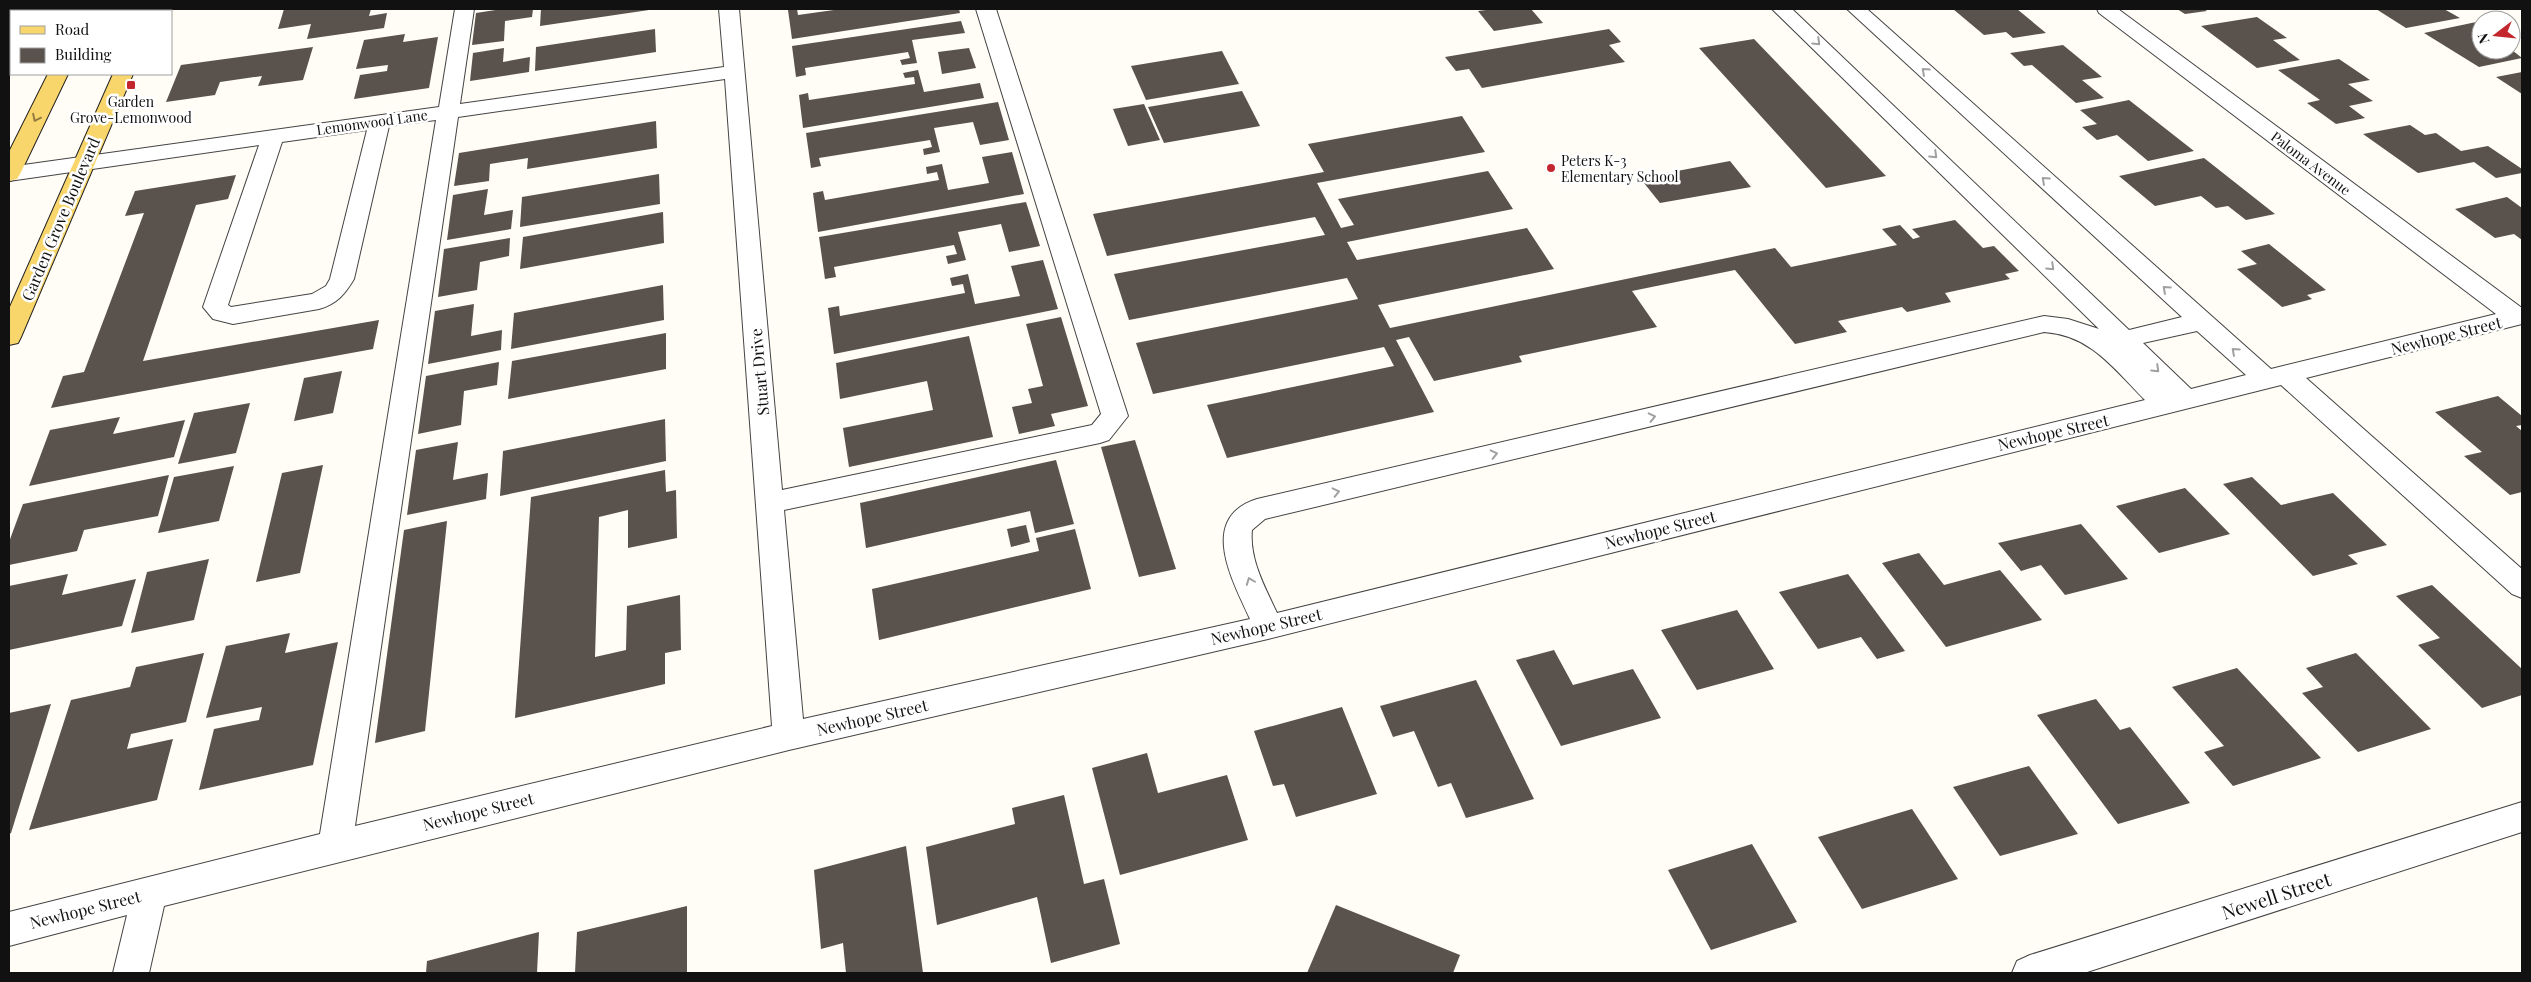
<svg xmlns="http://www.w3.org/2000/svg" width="2531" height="982" font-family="'Playfair Display',serif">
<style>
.building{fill:#5a524d}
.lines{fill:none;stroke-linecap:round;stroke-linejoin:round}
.minor-casing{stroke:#444;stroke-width:2}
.major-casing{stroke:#222;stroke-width:2}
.minor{fill:#fff;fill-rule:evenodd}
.major{fill:#f9d66b;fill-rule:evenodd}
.oneway{stroke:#a0a0a0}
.oneway2{stroke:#917d42}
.poi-dot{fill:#c4262e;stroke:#fff;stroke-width:2}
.labels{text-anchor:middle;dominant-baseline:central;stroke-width:5;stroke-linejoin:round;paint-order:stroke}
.far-poi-label{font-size:14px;fill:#111;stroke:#fff}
.far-street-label{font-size:14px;fill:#111;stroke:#fff}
.street-label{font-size:16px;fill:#111;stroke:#fff}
.near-street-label{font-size:19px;fill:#111;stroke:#fff}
</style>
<rect width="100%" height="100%" fill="#fffdf5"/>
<!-- building -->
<g class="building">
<path d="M284,9h87l-2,7 18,-3 -3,15 -77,11 4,-15 -33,5z"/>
<path d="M502,9h31l-1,8 -27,4 -1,20 -32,4 4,-32z"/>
<path d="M541,9h108v1l-109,16z"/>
<path d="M797,9l1,6 43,-6h118l1,4 -168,26 -4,-29z"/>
<path d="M1494,9h37l12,14 -49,8 -16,-20z"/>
<path d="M1953,9h64l29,24 -33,5 -7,-6 -22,3z"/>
<path d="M2177,9h27l3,2 -22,3z"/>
<path d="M2376,9h68l16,9 -54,10z"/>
<path d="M2257,17l30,21 -14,2 27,20 -43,8 -56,-42z"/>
<path d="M961,21l4,12 -53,7 5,23 -15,2 -2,-5 10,-2 -2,-6 -103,16 1,7 -10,2 -4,-31z"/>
<path d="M2481,21v29h31l10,8 -43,9 -55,-34z"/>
<path d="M655,29l1,23 -121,19 1,-24z"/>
<path d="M1609,29l12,13 -12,3 16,17 -143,26 -13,-19 -13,2 -11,-14z"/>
<path d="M405,34l-2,8 35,-5 -9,51 -75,11 6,-24 27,-4 1,-6 -32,4 8,-29z"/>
<path d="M1754,39l132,137 -60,12 -127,-140z"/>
<path d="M2063,45l39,32 -20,3 22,18 -28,5 -44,-38 -8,1 -14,-13z"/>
<path d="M313,47l-10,33 -45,6 4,-10 -42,6 -5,13 -49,7 15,-37z"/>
<path d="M504,48l-1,14 27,-5 -1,15 -59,9 3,-28z"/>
<path d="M969,48l7,20 -34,6 -4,-22z"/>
<path d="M1222,51l17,33 -93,16 -15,-34z"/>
<path d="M2339,59l31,21 -22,4 25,17 -24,5 16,12 -29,6 -29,-21 13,-3 -42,-30z"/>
<path d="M918,70l6,22 56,-9 4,15 -181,30 -4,-33 9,-2 1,7 106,-16 -1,-7 -9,1 -2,-5z"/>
<path d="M2522,72v22l-26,-17z"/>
<path d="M1242,91l18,35 -96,17 -16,-36z"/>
<path d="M2129,100l65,51 -46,10 -31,-26 -20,5 -15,-13 15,-3 -17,-14z"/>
<path d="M998,102l11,38 -29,5 -7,-23 -39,6 6,24 -16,3 -1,-6 9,-2 -2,-7 -111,18 2,8 -10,2 -5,-35z"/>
<path d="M1144,104l16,36 -32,6 -15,-37z"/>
<path d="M1462,116l23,36 -168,31 24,45 13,-3 -16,-26 150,-28 25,38 -166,33 10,18 170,-32 27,41 -176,36 12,23 385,-80 16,19 106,-22 -15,-16 18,-4 13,14 7,-2 -8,-8 43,-9 28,28 11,-2 25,25 -14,3 5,5 -65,14 6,9 -44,10 -5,-5 -64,14 9,11 -52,12 -60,-74 -103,21 25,36 -138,29 3,6 -88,19 -25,-44 -13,3 38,72 -207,46 -20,-53 187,-39 -10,-19 -231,47 -17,-51 222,-44 -11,-21 -218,42 -15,-46 211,-39 -10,-18 -208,39 -14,-42 231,-42 -16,-28z"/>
<path d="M656,121l1,27 -130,21 1,-11 -38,6 -1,17 -35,5 5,-33z"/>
<path d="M2410,125l15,10 11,-2 25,18 27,-5 34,23v4l-26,5 -22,-16 -56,11 -55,-39z"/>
<path d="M1012,152l12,42 -206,38 -5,-39 10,-2 2,9 114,-20 -2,-8 -10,2 -1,-7 16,-3 6,26 41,-7 -7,-26z"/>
<path d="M2204,158l71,56 -29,6 -18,-14 -12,2 -15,-12 -46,10 -36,-30z"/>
<path d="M1730,161l21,26 -91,16 -20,-25z"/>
<path d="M659,174l1,30 -140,23 2,-30z"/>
<path d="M236,175l-8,24 -32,6 -53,156 236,-41 -6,29 -322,59 12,-32 21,-4 60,-159 -19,3 10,-25z"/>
<path d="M488,189l-4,26 29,-5 -2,19 -64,11 6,-45z"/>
<path d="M2507,197l15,11v32l-8,-6 -19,4 -40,-29z"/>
<path d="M1026,202l14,44 -31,6 -8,-28 -43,8 8,28 -18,4 -2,-8 11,-2 -3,-9 -120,22 2,10 -11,2 -6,-42z"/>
<path d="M663,212l1,31 -144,26 3,-32z"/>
<path d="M510,238l-1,18 -29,6 -3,28 -39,7 6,-48z"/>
<path d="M2269,244l57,46 -19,5 5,4 -30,8 -45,-38 20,-5 -16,-13z"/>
<path d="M1043,260l15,49 -224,45 -6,-46 11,-2 1,10 125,-23 -2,-9 -11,2 -2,-8 18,-4 7,30 45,-8 -9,-30z"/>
<path d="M663,285l1,35 -153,29 3,-36z"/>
<path d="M474,304l-3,32 31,-6 -1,20 -73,14 7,-53z"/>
<path d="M1061,317l27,89 -37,8 4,12 -36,8 -7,-27 20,-4 -4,-14 15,-3 -17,-62z"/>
<path d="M666,333v36l-158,30 4,-38z"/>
<path d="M969,336l24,101 -144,30 -6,-39 90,-18 -6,-29 -87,18 -4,-36z"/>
<path d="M499,362l-2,23 -33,6 -3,34 -43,9 8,-58z"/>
<path d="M342,371l-9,42 -39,8 10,-43z"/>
<path d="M2498,396l24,20v9l-6,1 6,5v61l-12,3 -46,-39 18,-4 -47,-40z"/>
<path d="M250,403l-14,50 -58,11 16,-51z"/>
<path d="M120,417l-7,17 72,-14 -11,37 -145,29 21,-56z"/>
<path d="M665,419l1,42 -166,35 3,-45z"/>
<path d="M1135,440l41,129 -37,8 -38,-130z"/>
<path d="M458,442l-5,38 35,-7 -2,26 -79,16 9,-65z"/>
<path d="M1056,460l18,64 -39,9 -5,-22 -164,37 -6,-45z"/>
<path d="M323,465l-23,108 -44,9 26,-109z"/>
<path d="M234,466l-15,55 -61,12 16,-56z"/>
<path d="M665,470l1,22 10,-2 1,48 -49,10v-38l-29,7 -4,140 31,-7 1,-44 53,-11 1,55 -16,3v31l-150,34 16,-221z"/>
<path d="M169,475l-11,41 -74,14 -7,21 -68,14v-23l14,-38z"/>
<path d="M2252,477l29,28 52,-12 54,52 -39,10 10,9 -45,12 -90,-92z"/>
<path d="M2185,488l45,46 -71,19 -43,-47z"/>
<path d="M447,521l-22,210 -50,12 29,-213z"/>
<path d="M2081,524l47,55 -63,16 -24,-30 -20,6 -23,-28z"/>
<path d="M1026,525l4,17 -19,5 -4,-18z"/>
<path d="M1075,529l16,60 -212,51 -7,-51 167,-38 -3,-13z"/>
<path d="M1919,553l25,32 56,-15 42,50 -96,27 -64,-84z"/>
<path d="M209,559l-15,61 -63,13 16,-61z"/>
<path d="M68,574l-6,21 74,-16 -14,47 -113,24v-64z"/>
<path d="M1848,574l57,77 -28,8 -16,-22 -43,12 -39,-57z"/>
<path d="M2432,585l90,84v26l-40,13 -64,-63 22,-7 -44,-42z"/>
<path d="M1737,610l37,59 -77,21 -36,-60z"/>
<path d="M290,633l-5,20 53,-11 -25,123 -114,25 15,-61 45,-9 3,-13 -56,11 20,-72z"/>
<path d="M1554,650l19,35 60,-16 28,49 -100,28 -45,-86z"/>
<path d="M204,653l-18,69 -55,12 -4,15 46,-10 -16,61 -128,30 42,-130 59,-13 6,-20z"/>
<path d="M2356,653l75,76 -73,23 -56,-59 21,-6 -17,-19z"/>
<path d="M2237,668l84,90 -88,28 -29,-34 20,-6 -52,-59z"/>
<path d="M1476,680l58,119 -68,19 -15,-35 -13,4 -24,-56 -21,6 -13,-31z"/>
<path d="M2096,699l24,31 10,-3 60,76 -72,21 -81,-109z"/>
<path d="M51,704l-40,129 -2,1v-121z"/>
<path d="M1342,707l35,87 -81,23 -12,-33 -11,2 -19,-55z"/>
<path d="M1147,753l11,40 69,-18 21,65 -128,35 -28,-107z"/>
<path d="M2029,766l49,68 -78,22 -47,-69z"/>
<path d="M1064,795l20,89 20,-5 16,65 -69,19 -14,-66 -100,28 -11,-78 89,-23 -3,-16z"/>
<path d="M1912,809l46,70 -96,30 -44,-72z"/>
<path d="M1752,844l45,78 -86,28 -43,-80z"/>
<path d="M906,846l17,127h-77l-3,-30 -22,6 -7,-79z"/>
<path d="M1336,905l124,50 -7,18h-146z"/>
<path d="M687,906v67h-112l2,-41z"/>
<path d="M539,932l-2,41h-111l1,-12z"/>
</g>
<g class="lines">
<!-- minor casing -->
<g class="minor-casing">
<g id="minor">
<path d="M455,9h19l-14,95 264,-37 -5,-58h20l43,481 310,-65 9,-11 -125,-405h20l132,407 -19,24 -9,3 -316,67 19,209 447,-100c-17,-38 -53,-101 7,-120l787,-183 24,3 31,10 -327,-320h20l337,321 53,-13 -335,-308h20l404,360 225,-55 -397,-301 -2,-4h21l404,299v16l-216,54 216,191v29l-10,-4 -231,-209 -1013,254 -479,111 -625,156 -15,67h-36l14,-58 -118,31v-34l311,-78 116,-714 -47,6 -35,153c-9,15 -17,25 -35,30l-86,15 -20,-5 -10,-12 56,-162 -250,36v-14l430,-60zM725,79l47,647 -417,100 103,-709zM367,130l-37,149 -4,7 -14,8 -81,13 -3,-2 54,-163zM2197,331l49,44 -55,14 -48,-46zM2044,332c47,3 70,37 101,68l-868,213c-12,-26 -28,-54 -25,-83l13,-11z"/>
<path d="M2522,802v30l-438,141h-72l5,-12 13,-6z"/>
</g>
</g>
<!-- major casing -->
<g class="major-casing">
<g id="major">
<path d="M80,9h20l-2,2h-19z"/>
<path d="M142,9h19l-2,2h-18z"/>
<path d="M48,74h20l-48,100 -3,5 -8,2v-29z"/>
<path d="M113,74h20l-112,263 -3,6 -9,2v-36z"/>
</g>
</g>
<!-- minor -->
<use href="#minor" class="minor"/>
<!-- major -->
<use href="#major" class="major"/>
</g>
<!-- one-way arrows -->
<defs><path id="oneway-chevron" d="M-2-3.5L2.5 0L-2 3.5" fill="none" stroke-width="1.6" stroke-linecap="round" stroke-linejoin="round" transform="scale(1.25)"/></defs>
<g class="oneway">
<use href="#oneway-chevron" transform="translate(1817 42) rotate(44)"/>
<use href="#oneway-chevron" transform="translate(1925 71) rotate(-138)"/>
<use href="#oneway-chevron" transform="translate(1934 155) rotate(44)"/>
<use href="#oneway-chevron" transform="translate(2045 180) rotate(-138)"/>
<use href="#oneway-chevron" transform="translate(2051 267) rotate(44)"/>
<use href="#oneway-chevron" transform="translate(2166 289) rotate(-138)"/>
<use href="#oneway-chevron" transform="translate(2235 351) rotate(-138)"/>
<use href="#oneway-chevron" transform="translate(2156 369) rotate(44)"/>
<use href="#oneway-chevron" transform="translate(1652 417) rotate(-13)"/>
<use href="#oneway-chevron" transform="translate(1494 454) rotate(-13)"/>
<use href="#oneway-chevron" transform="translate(1336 492) rotate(-13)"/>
<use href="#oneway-chevron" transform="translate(1250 581) rotate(-111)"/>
</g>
<use class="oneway2" href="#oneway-chevron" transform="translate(36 118) rotate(116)"/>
<!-- markers -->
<g class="poi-dot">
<rect x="126" y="80" width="10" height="10" rx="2.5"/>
<circle cx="1551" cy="168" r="5"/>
</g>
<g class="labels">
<!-- far-poi labels -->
<g class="far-poi-label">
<text x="131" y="101">Garden<tspan x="131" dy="16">Grove-Lemonwood</tspan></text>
<text x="1561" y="160" text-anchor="start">Peters K-3<tspan x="1561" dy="16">Elementary School</tspan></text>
</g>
<!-- far-street labels -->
<g class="far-street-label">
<text transform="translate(372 122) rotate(-8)">Lemonwood Lane</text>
<text transform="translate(2311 163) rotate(37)">Paloma Avenue</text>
</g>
<!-- street labels -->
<g class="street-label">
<text transform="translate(60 219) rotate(-67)">Garden Grove Boulevard</text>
<text transform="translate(2446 335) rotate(-14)">Newhope Street</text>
<text transform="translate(759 372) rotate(-95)">Stuart Drive</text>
<text transform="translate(2053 432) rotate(-13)">Newhope Street</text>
<text transform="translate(1660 529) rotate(-14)">Newhope Street</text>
<text transform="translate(1266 626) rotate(-13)">Newhope Street</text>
<text transform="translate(872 717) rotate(-13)">Newhope Street</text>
<text transform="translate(478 811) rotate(-14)">Newhope Street</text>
<text transform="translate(85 909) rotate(-14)">Newhope Street</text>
</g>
<!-- near-street labels -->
<g class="near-street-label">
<text transform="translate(2276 895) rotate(-18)">Newell Street</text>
</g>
</g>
<!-- border -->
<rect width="2531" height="982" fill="none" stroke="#111111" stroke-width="20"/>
<!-- legend -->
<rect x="10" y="10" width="162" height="65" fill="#ffffff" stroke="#a0a0a0"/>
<rect x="20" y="26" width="25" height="8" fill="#f9d66b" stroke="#a0a0a0"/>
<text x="55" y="35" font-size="15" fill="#111111">Road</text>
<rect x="20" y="48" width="25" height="15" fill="#5a524d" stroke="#a0a0a0"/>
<text x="55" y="60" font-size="15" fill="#111111">Building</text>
<!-- north arrow -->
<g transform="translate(2496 35) rotate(254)"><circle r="24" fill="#ffffff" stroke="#a0a0a0"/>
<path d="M0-4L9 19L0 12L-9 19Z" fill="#c4262e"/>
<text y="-8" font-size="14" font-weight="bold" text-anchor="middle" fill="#111111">N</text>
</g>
</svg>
